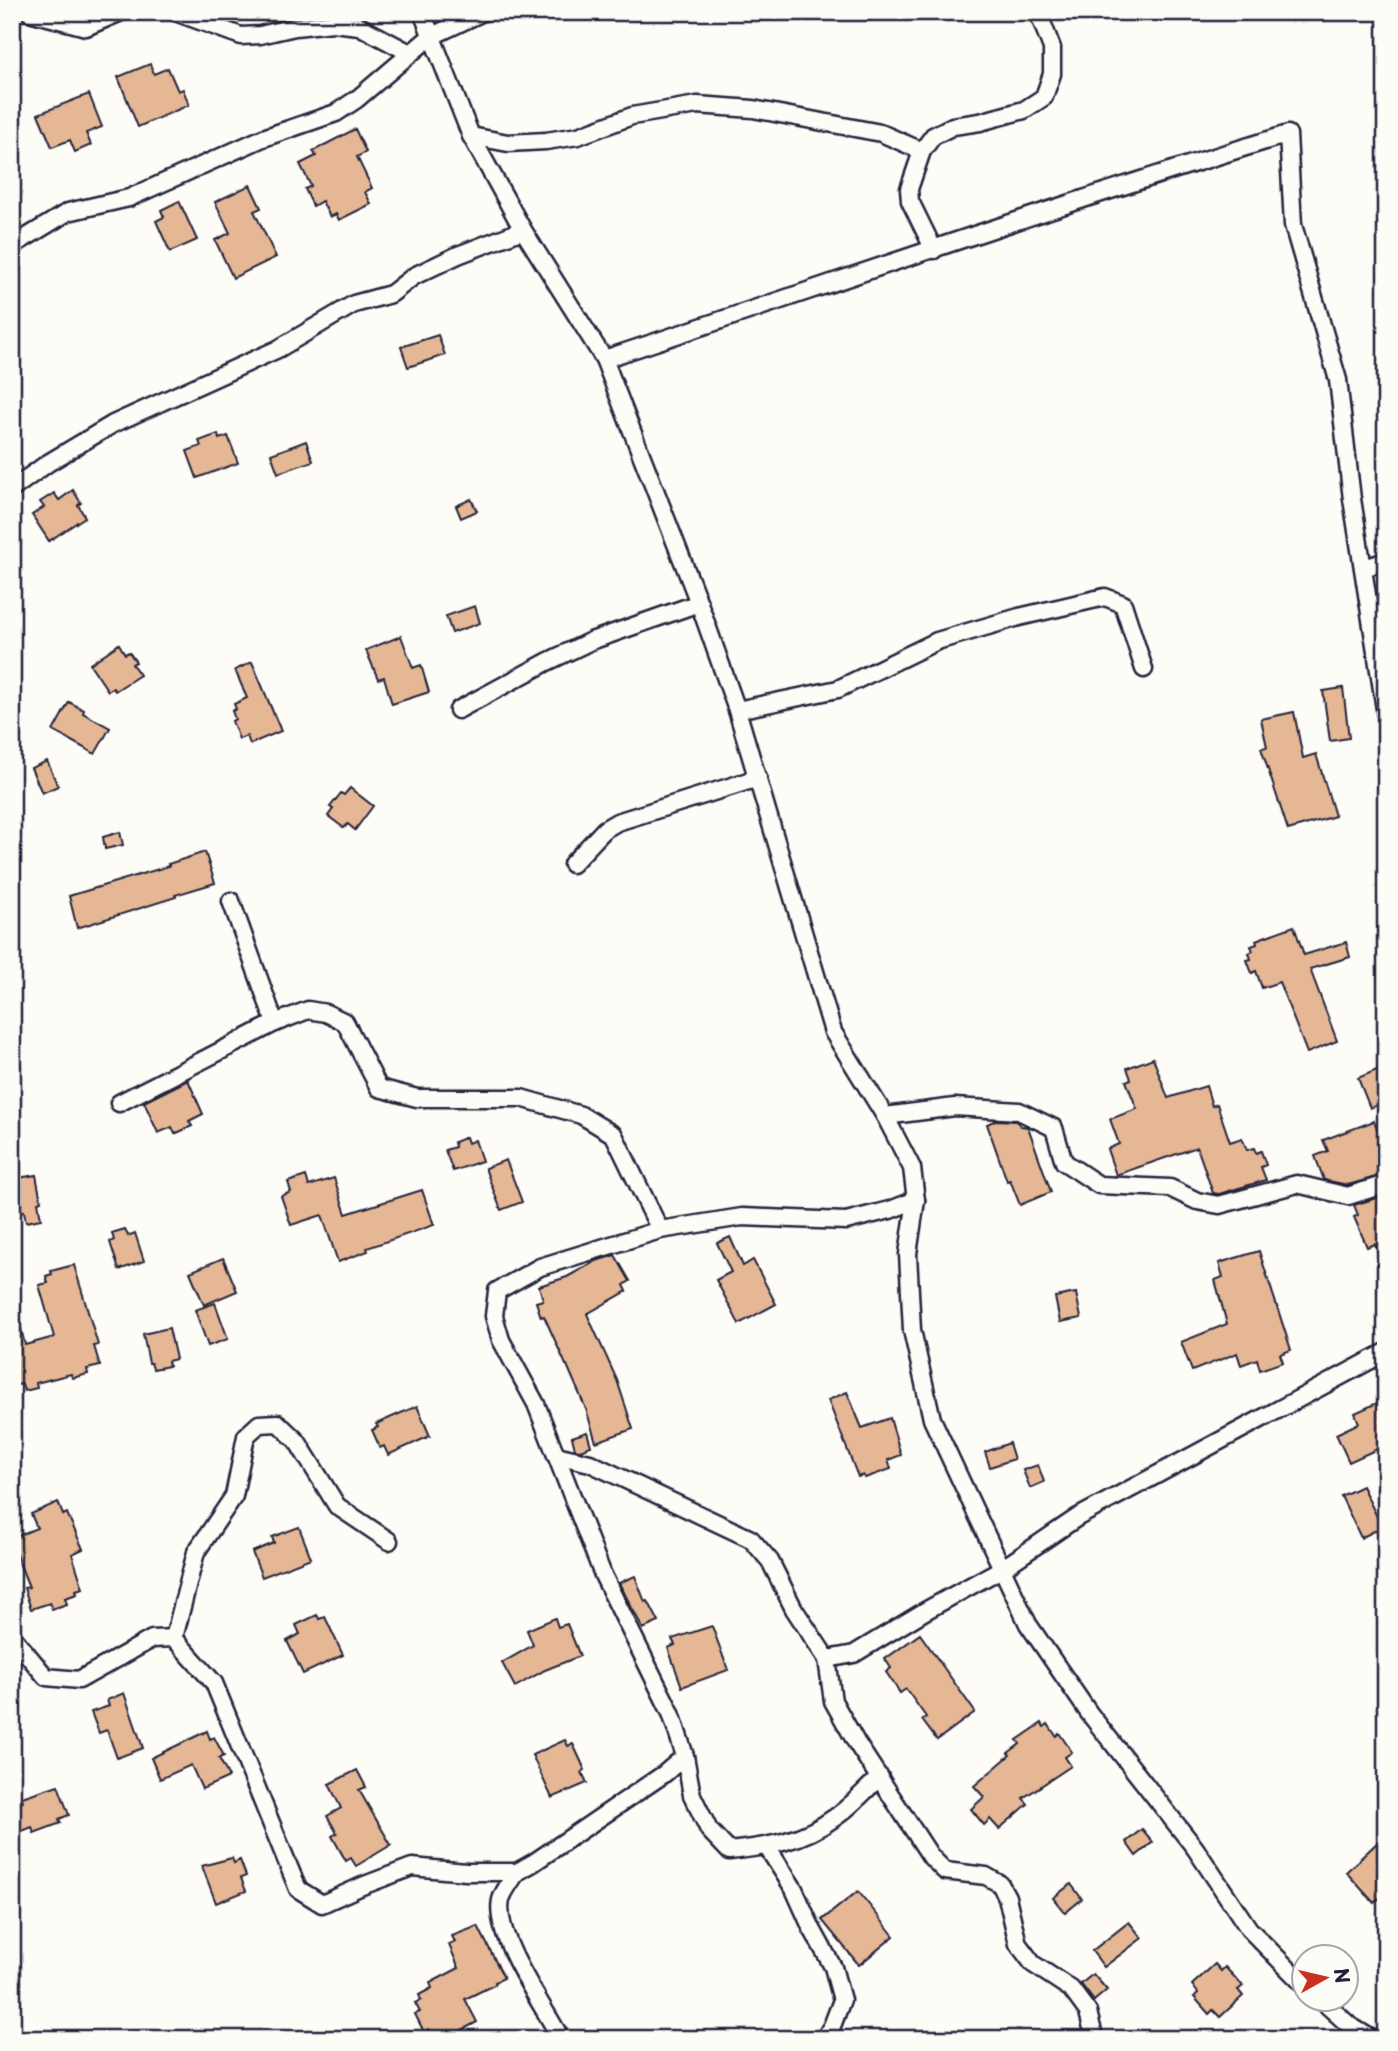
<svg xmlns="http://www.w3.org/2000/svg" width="1398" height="2051" font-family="'Playpen Sans',sans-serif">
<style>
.building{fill:#e5b795;stroke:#22223b;stroke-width:2}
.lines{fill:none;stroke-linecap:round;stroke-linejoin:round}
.minor-casing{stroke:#22223b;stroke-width:21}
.minor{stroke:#fdfcf7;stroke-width:16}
</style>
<rect width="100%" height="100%" fill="#fdfcf7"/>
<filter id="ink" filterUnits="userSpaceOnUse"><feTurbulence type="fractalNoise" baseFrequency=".0143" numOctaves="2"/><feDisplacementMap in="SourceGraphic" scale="14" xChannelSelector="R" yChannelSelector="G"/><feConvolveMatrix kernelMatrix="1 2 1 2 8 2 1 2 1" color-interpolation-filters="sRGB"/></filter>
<g filter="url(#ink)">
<!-- building -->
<g class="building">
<path d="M150,64l4,10 14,-6 10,23 5,-2 6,16 -51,22 -20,-50z"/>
<path d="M89,94l13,33 -16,6 5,12 -16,7 -5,-12 -18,7 -14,-33z"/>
<path d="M355,129l11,23 -9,5 15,31 -7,4 6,12 -32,16 -3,-6 -6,3 -8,-16 -9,5 -8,-17 6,-3 -11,-22 16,-8 -3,-5z"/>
<path d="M250,185l11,23 -7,3 22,46 -43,21 -18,-38 15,-7 -15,-31z"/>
<path d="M179,201l18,39 -27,12 -14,-31 8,-4 -3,-7z"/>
<path d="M438,335l7,20 -37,12 -7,-20z"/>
<path d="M218,434l1,5 9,-3 10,27 -41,15 -10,-27 14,-5 -2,-5z"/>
<path d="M306,441l7,20 -35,12 -7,-19z"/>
<path d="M73,490l8,13 -3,2 7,12 -36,24 -17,-26 12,-8 -4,-5 14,-9 5,7z"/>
<path d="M471,499l6,12 -16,7 -5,-12z"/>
<path d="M475,606l5,17 -28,10 -6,-17z"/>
<path d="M401,636l12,32 8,-3 8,27 -37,12 -8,-27 -6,2 -12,-29z"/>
<path d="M119,644l6,10 4,-2 7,10 -4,2 8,11 -25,16 -2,-3 -5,3 -18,-27z"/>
<path d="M252,662l29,69 -31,13 -3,-8 -8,3 -7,-18 3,-2 -3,-8 4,-2 -2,-5 13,-6 -12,-28z"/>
<path d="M1343,688l6,50 -19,3 -7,-50z"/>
<path d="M69,702l15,8 -1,3 27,15 -15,26 -42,-23z"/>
<path d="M1294,712l9,46 13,-4 19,62 -47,14 -27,-82 6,-1 -6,-28z"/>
<path d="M47,761l11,25 -16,7 -11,-25z"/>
<path d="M350,788l23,18 -18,24 -7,-6 -4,4 -16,-12 5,-7 -3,-2 11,-14 3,2z"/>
<path d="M120,832l3,13 -18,4 -2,-12z"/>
<path d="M205,852l10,31 -40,12 1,2 -99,31 -8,-32 100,-30 -1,-2z"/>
<path d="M1294,926l10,29 42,-13 4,15 -40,12 27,72 -30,12 -28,-71 -17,6 -6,-17 -4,2 -5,-13 4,-1 -2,-6 4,-2 -2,-5 6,-2 -1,-4z"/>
<path d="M1153,1058l15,40 38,-12 6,20 5,-2 13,38 12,-4 5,12 7,-2 2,5 5,-2 5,14 -5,2 5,13 -47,14 -6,-1 -16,-46 -81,28 -9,-26 12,-5 -9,-25 27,-10 -11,-28 5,-2 -4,-11z"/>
<path d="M1386,1066v36l-16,6 -12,-30z"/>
<path d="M188,1080l15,34 -14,7 3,5 -17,8 -3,-7 -14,6 -14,-31z"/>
<path d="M996,1120l20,1 5,5 7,1 23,65 -31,13 -10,-25 -3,1 -20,-57z"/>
<path d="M1374,1121l12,30v23l-38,11 -24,-5 -9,-24 13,-5 -5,-11z"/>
<path d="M466,1137l2,6 7,-3 7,21 -29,10 -8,-21 10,-3 -1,-5z"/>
<path d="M506,1160l16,42 -21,8 -16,-42z"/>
<path d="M36,1175l5,26 -3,1 3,17 -15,3 -2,-11 -12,2v-34z"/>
<path d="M306,1176l3,10 25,-8 12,36 76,-24 12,35 -67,23 1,3 -30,11 -16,-47 -31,10 -10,-29 10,-4 -3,-10z"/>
<path d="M1386,1195v74l-1,1 -10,-26 -8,3 -13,-30 4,-2 -4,-10z"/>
<path d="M125,1229l3,7 7,-3 9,28 -25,9 -9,-28 4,-2 -2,-7z"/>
<path d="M730,1237l13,29 10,-6 23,44 -37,20 -23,-44 15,-8 -14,-29z"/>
<path d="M1259,1251l32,99 -11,4 3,8 -23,8 -3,-11 -16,6 -4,-12 -45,18 -11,-29 46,-18 -12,-44 8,-3 -4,-14z"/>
<path d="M615,1255l15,26 -6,4 3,6 -40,23 30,66 16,49 -37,13 -10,-33 -19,-44h-1l-22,-49 -3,1 -5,-15 7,-2 -4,-14 28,-9 29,-16z"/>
<path d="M223,1258l14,33 -33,14 -14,-33z"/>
<path d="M74,1265l24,80 -4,1 6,20 -13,3 1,5 -16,4 -1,-4 -35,9 1,5 -13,3 -2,-7 -10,2v-73l5,-1 8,33 29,-8 -15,-52 9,-2 -2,-7 6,-2 -1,-3z"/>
<path d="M1076,1293l5,25 -21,4 -5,-25z"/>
<path d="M215,1303l13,36 -20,7 -13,-36z"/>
<path d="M169,1328l7,31 -8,2 1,5 -16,3 -2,-6h-2l-6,-29z"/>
<path d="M847,1392l15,36 28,-10 11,37 -13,5 3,9 -26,9 -2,-3 -5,2 -30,-77z"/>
<path d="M1379,1402l3,8 4,-2v37l-37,17 -13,-28 23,-11 -4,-10z"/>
<path d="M417,1406l13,30 -42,19 -4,-9 -4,2 -8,-18 6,-3 -2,-3z"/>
<path d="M587,1432l4,14 -11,4 -5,-1 -3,-12z"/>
<path d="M1009,1443l5,16 -24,8 -5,-15z"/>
<path d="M1038,1465l6,17 -14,6 -7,-18z"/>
<path d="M1362,1486l20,41 -21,11 -20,-42z"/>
<path d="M58,1502l5,13 4,-2 16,36 -11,5 11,34 -7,2 1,4 -12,4 2,6 -15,5 -2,-6 -19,6 -7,-21 5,-1 -17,-42v-7l25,-10 -6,-14z"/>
<path d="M299,1527l12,31 -49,19 -10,-25 22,-9 -2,-6z"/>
<path d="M635,1576l10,26 3,-1 11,21 -16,7 -24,-46z"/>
<path d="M317,1615l2,4 6,-2 18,38 -40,19 -16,-33 13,-7 -4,-9z"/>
<path d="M555,1618l3,9 9,-3 13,32 -35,14 -30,17 -13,-24 31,-18 -6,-15z"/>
<path d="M712,1626l16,44 -46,17 -14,-39 7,-3 -3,-6z"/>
<path d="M920,1634l55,78 -38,28 -15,-20 4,-3 -20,-28 -6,4 -14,-21 5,-4 -6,-9z"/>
<path d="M124,1693l19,55 -26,10 -10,-28 -8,3 -8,-21 18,-6 -2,-6z"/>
<path d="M1042,1723l2,4 4,-3 8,12 3,-3 13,19 -7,5 6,9 -48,32 5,6 -29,25 -9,-10 -6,6 -13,-16 13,-12 -10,-11 36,-31 -2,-2 12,-9 -3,-4z"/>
<path d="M207,1731l3,8 4,-2 10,19 -5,2 10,19 -27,12 -11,-24 -31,14 -9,-21z"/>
<path d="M565,1740l3,6 5,-2 12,26 -3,2 5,11 -35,15 -20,-43z"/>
<path d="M357,1770l9,17 -7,3 32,55 -35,21 -5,-8 -5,3 -14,-25 5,-3 -10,-17 14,-8 -12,-24z"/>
<path d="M58,1785l11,30 -10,4 2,4 -27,10 -2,-6 -20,8v-28l11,-5 -1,-5z"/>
<path d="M1142,1829l11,13 -17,14 -10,-14z"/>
<path d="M1378,1842l8,8v42l-12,11 -28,-31z"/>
<path d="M232,1858l2,5 6,-3 6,16 -5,2 5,13 -30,12 -14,-37z"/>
<path d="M1071,1884l11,15 -17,14 -12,-15z"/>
<path d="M858,1891l36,45 -35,29 -37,-45z"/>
<path d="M1129,1922l13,16 -38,29 -12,-16z"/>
<path d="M478,1926l26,52 -9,4 1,2 -31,15 12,23 -32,17h-11l-5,-10 -5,3 -9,-18 5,-2 -5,-9 6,-3 -2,-5 13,-7 -2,-5 29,-15 -10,-23 6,-3 -3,-6z"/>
<path d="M1215,1964l6,7 4,-4 18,19 -5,4 5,6 -23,21 -7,-7 -4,4 -15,-17 4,-4 -6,-8z"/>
<path d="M1093,1974l14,16 -13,11 -13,-17z"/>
</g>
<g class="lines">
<!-- minor casing -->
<g class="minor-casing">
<g id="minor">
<path d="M29,12l57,15 35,-15"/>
<path d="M175,12l66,24 19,-1 35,-8 38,-4 26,3 51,27"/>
<path d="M422,12l49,124 52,94 81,129 95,244 38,107 96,322 52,84 27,52 4,32 -8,54 4,76 20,89 96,205 61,89 106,135 54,81 55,56"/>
<path d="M471,136l37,7 38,-2 32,-5 54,-20 65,-11 56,4 128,24 41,18"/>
<path d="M12,246l56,-34 61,-14 134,-60 73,-25 21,-14 73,-62 53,-25"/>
<path d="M934,250l-24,-49 -1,-12 13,-38 11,-15 20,-10 27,-4 44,-12 20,-13 8,-23v-26l-14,-36"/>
<path d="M604,359c228,-75 455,-155 684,-225l5,91 45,155 14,119 34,216"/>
<path d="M12,489l36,-26 65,-39 165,-75 76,-45 37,-10 23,-18 44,-21 65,-25"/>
<path d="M1364,568l22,-7"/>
<path d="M458,710l89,-48 44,-21 108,-38"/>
<path d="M737,710l101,-21 99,-48 82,-24 86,-20 18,7 21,65"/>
<path d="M572,864l33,-35 12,-7 141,-44"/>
<path d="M231,901l44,122 33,-13 18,3 19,9 34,66 38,10h104l60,17 33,20 46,95"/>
<path d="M119,1103l156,-80"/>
<path d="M885,1116l70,-9 64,4 35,17 10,34 35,23 71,3 27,13 22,4 78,-21 51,12 38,-12"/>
<path d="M556,1455l34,8 161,76 19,22 24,48 33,50 27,-5 71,-43 78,-43 75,-51 308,-165"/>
<path d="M12,1636l34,41 33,3 73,-41 22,-1"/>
<path d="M174,1638l40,45 84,206 24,15 40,-18 50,-19 54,5h51l16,-9 131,-89 21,-18"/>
<path d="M174,1638l22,-86 38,-56 12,-60 13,-12 19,-1 19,18 40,65 52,35"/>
<path d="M827,1659l6,42 23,41 75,115 14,14 41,5 14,8 7,13 11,47 15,20 38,25 17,23 5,20 -2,7"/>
<path d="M880,1777c-15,13 -29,30 -46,41 -31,23 -67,29 -105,33l-20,-21 -17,-35 -7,-39 -14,-43 -68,-138 -67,-171 -35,-64 -7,-24 3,-25 43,-24 120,-37 82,-13 104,4 44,-11 26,-10"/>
<path d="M767,1847l27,42 17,38 22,40 9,33 -10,26 -8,13"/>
<path d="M517,1872c-5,8 -14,19 -16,28 -8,36 43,106 60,139"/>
<path d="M1319,1998l30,27 23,14"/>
</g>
</g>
<!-- minor -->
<use href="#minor" class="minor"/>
</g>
</g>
<!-- margin -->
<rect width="1398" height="2051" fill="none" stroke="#fdfcf7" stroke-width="42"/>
<rect x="21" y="21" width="1356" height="2009" fill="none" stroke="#22223b" stroke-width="2.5" filter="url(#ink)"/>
<!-- north arrow -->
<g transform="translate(1325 1978) rotate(82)"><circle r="33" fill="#fdfcf7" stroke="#a5a5ac" stroke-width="2"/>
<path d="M0-5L12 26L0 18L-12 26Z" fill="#c8321e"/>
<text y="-10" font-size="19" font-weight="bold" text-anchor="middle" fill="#22223b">N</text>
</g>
</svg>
